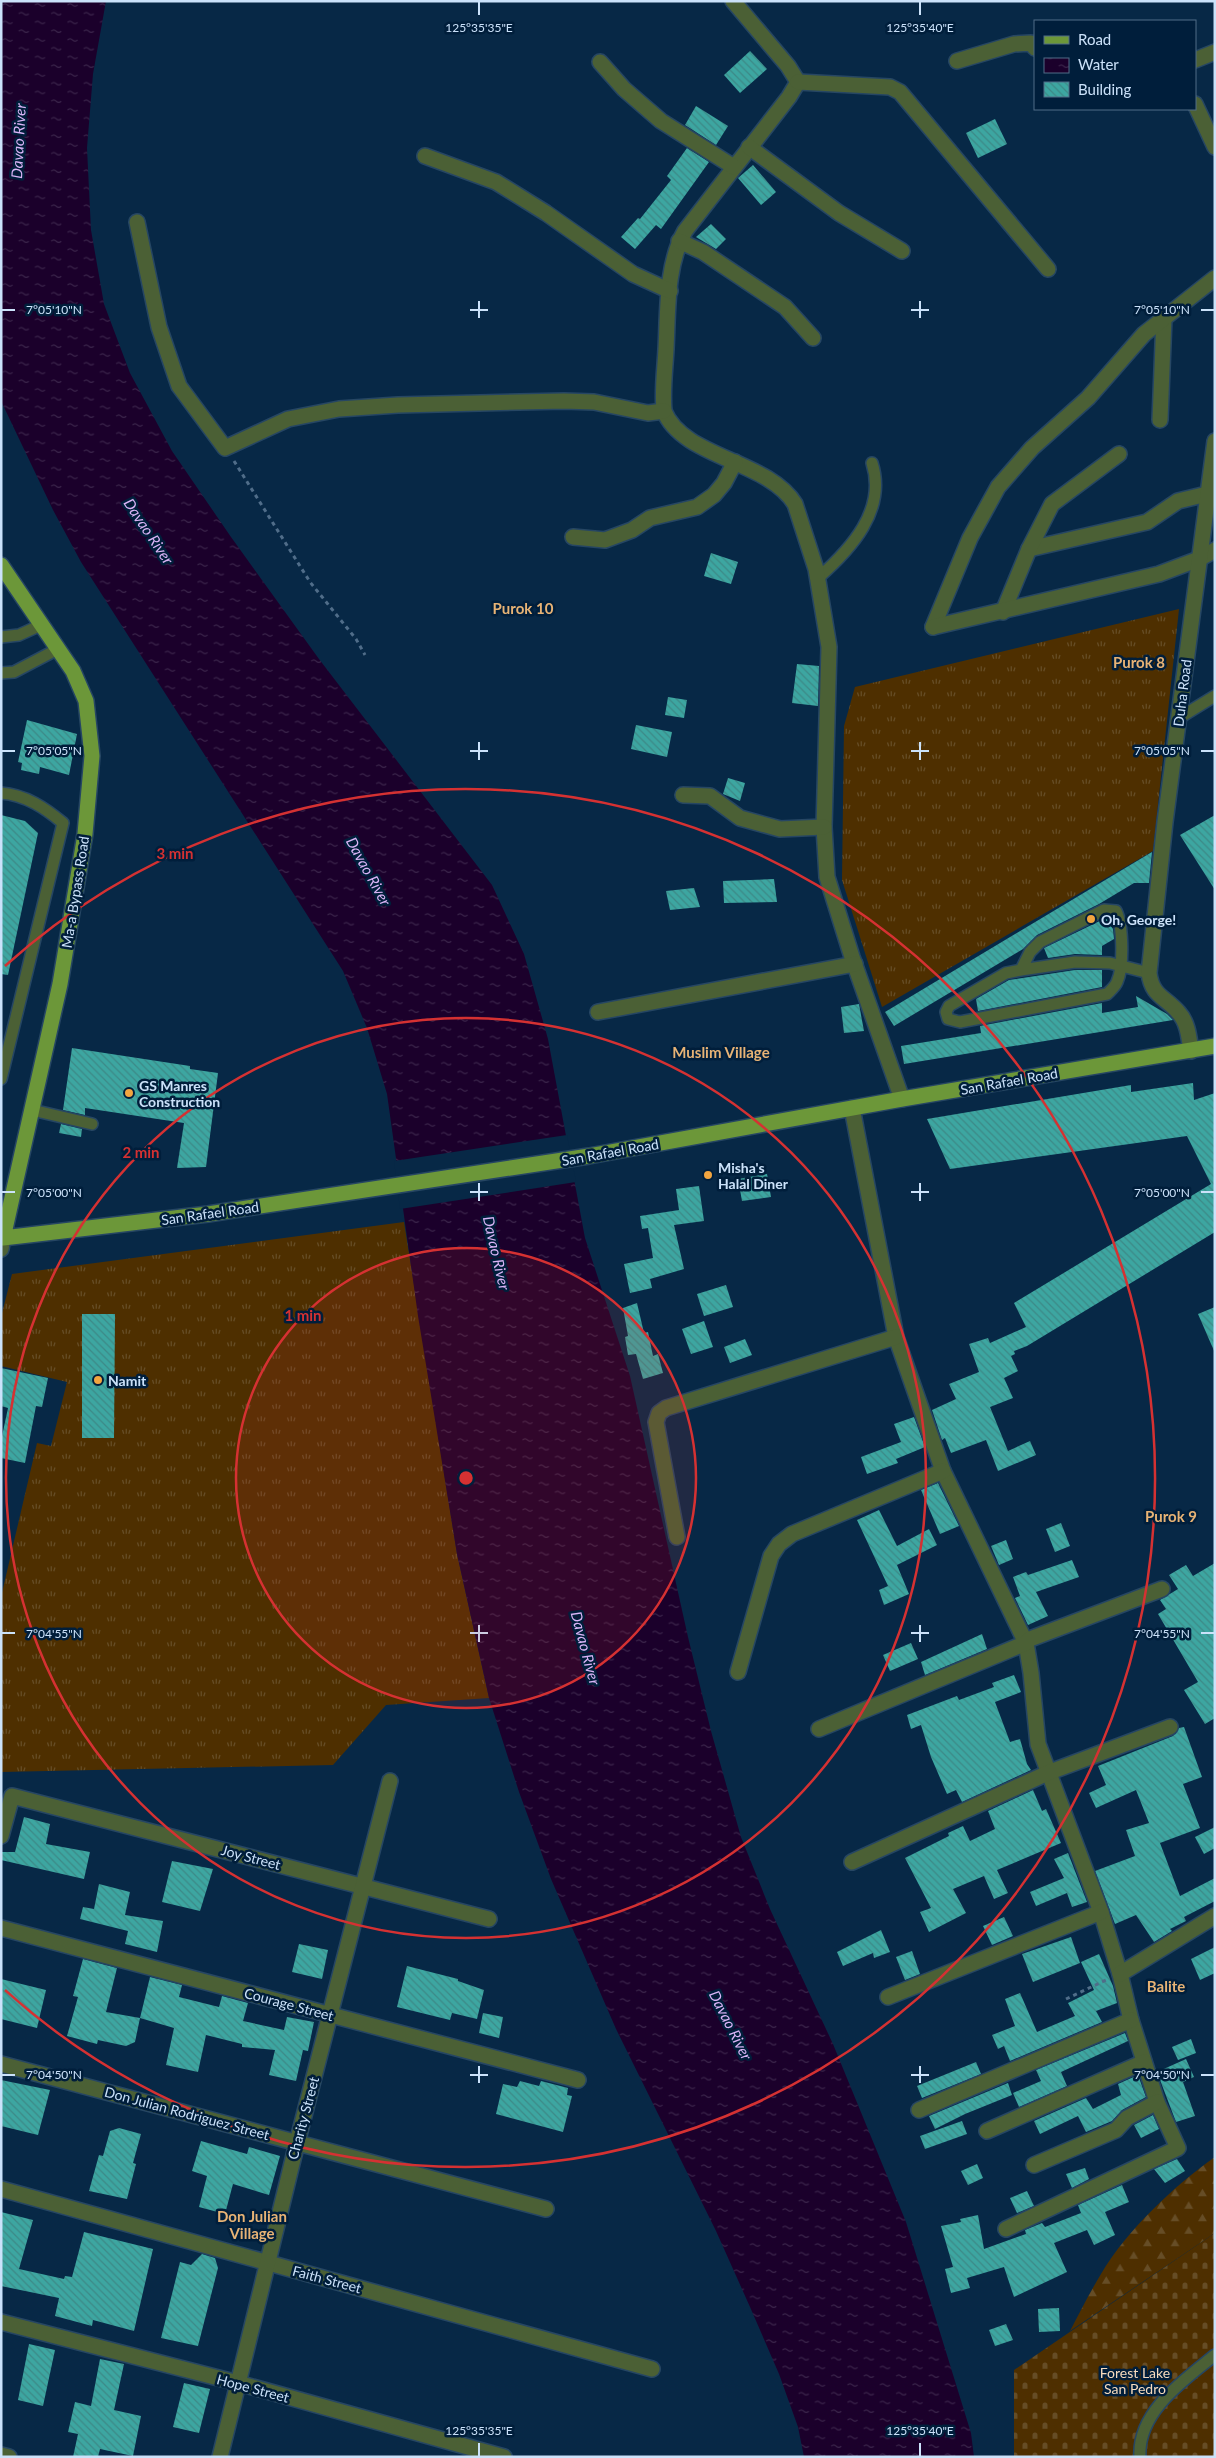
<svg xmlns="http://www.w3.org/2000/svg" width="1216" height="2458" font-family="Lato,sans-serif">
<style>
.grass{fill:url(#grass-tufts)}
.forest{fill:url(#forest-firs)}
.cemetery{fill:url(#cemetery-stones)}
.water{fill:url(#water-ripples)}
.pier{fill:#072846}
.building{fill:url(#building-back-hatch)}
.lines{fill:none;stroke-linecap:round;stroke-linejoin:round}
.lane-casing{stroke:#264663;stroke-width:14}
.street-casing{stroke:#264663;stroke-width:18}
.primary-casing{stroke:#264663;stroke-width:18}
.path{stroke:#506d89;stroke-width:3;stroke-dasharray:4 4;stroke-linecap:butt}
.lane{stroke:#4b6035;stroke-width:11}
.street{stroke:#4b6035;stroke-width:15}
.primary{stroke:#6c9739;stroke-width:15}
.ticks{fill:none;stroke:#cbe2fa;stroke-width:2}
.ring{fill:none;stroke:#d53132;stroke-width:2.5}
.poi-dot{fill:#f1a540;stroke:#001e3b;stroke-width:2}
.labels{text-anchor:middle;dominant-baseline:central;stroke-width:5;stroke-linejoin:round;paint-order:stroke}
.street-label{font-size:14px;fill:#cbe2fa;stroke:#001e3b}
.poi-label{font-size:14px;font-weight:bold;fill:#cbe2fa;stroke:#001e3b;text-anchor:start}
.park-label{font-size:14px;fill:#f6dbbd;stroke:#001e3b}
.water-label{font-size:15px;font-style:italic;fill:#dab4f7;stroke:#001e3b}
.neighbourhood-label{font-size:15px;font-weight:bold;fill:#e7b375;stroke:#001e3b}
.ticks-label{font-size:12px;text-anchor:middle;fill:#cbe2fa;stroke:#001e3b;stroke-width:5;stroke-linejoin:round;paint-order:stroke}
.centre{fill:#d53132;stroke:#001e3b;stroke-width:2.5}
.ring-label{font-size:15px;text-anchor:middle;font-weight:bold;fill:#d53132;stroke:#001e3b;stroke-width:5;stroke-linejoin:round;paint-order:stroke}
</style>
<defs>
<pattern id="grass-tufts" width="24" height="20" patternUnits="userSpaceOnUse" patternTransform="scale(1.25)"><rect width="24" height="20" fill="#4e2f00"/><path d="M3 7l-1-3M5 7V3M7 7l1-3M15 17l-1-3M17 17v-4M19 17l1-3" fill="none" stroke="#664d26"/></pattern>
<pattern id="forest-firs" width="22" height="20" patternUnits="userSpaceOnUse" patternTransform="scale(1.25)"><rect width="22" height="20" fill="#4e2f00"/><path d="M5 1l3.5 6h-7zM16 11l3.5 6h-7z" fill="#664d26"/></pattern>
<pattern id="cemetery-stones" width="16" height="16" patternUnits="userSpaceOnUse" patternTransform="scale(1.25)"><rect width="16" height="16" fill="#4e2f00"/><path d="M2 7V4a2 2 0 0 1 4 0v3zM10 15v-3a2 2 0 0 1 4 0v3z" fill="#664d26"/></pattern>
<pattern id="water-ripples" width="26" height="14" patternUnits="userSpaceOnUse" patternTransform="scale(1.25)"><rect width="26" height="14" fill="#1b002b"/><path d="M2 4q2-2 4 0t4 0M15 11q2-2 4 0t4 0" fill="none" stroke="#3b254b"/></pattern>
<pattern id="building-back-hatch" width="6" height="6" patternUnits="userSpaceOnUse" patternTransform="scale(1.25)"><rect width="6" height="6" fill="#3da6a1"/><path d="M-1 5l2 2M0 0l6 6M5-1l2 2" fill="none" stroke="#3d8987"/></pattern>
</defs>
<rect width="100%" height="100%" fill="#072846"/>
<!-- grass -->
<g class="grass">
<path d="M1179,609l-26,242 -271,156 -40,-127 2,-154 11,-39z"/>
<path d="M404,1222l53,332 32,144 -103,7 -53,60 -332,7v-175l36,-154 14,3 16,-64 -66,-16v-49l11,-43z"/>
</g>
<!-- forest -->
<path class="forest" d="M1215,2157v76l-145,98c10,-19 20,-39 31,-57 26,-44 73,-88 114,-117z"/>
<!-- cemetery -->
<path class="cemetery" d="M1215,2233v224h-201v-87z"/>
<!-- water -->
<path class="water" d="M1,1h105l-13,73 -6,74 4,82 13,74 26,69 42,78 59,86 88,122 173,226 32,69 24,85 37,199 45,138 58,261 23,94 30,106 29,72 63,135 73,178 65,211 3,24h-170l-6,-30 -19,-53 -29,-67 -34,-76 -100,-202 -65,-150 -32,-87 -30,-94 -32,-144 -39,-238 -31,-222 -20,-66 -24,-57 -262,-409 -28,-52 -52,-109z"/>
<!-- pier -->
<path class="pier" d="M567,1135l9,47 -176,27 -6,-48z"/>
<!-- building -->
<g class="building">
<path d="M750,51l17,18 -27,24 -16,-18z"/>
<path d="M696,106l32,20 -12,19 -31,-20z"/>
<path d="M995,119l12,25 -29,14 -12,-25z"/>
<path d="M687,148l22,14 -48,67 -5,-4 -21,24 -14,-12 17,-19 2,1 31,-39 -4,-4z"/>
<path d="M753,165l23,27 -15,13 -23,-27z"/>
<path d="M711,224l15,15 -10,10 -20,-12z"/>
<path d="M711,553l27,9 -7,22 -27,-8z"/>
<path d="M797,664l22,2 -1,40 -26,-3z"/>
<path d="M668,697l19,3 -3,18 -19,-3z"/>
<path d="M27,720l50,14 -8,41 -29,-8 -1,7 -18,-4 1,-7 -4,-1z"/>
<path d="M636,725l36,7 -5,25 -36,-8z"/>
<path d="M728,778l17,5 -5,18 -17,-7z"/>
<path d="M1,815l24,6 13,12 -30,142 -7,-1z"/>
<path d="M1215,815v75l-35,-55z"/>
<path d="M1152,852l-3,31h-15l-35,21 -62,31 -14,14 -129,77 -9,-14z"/>
<path d="M774,879l3,23 -53,1 -1,-22z"/>
<path d="M694,888l6,19 -30,3 -4,-19z"/>
<path d="M1106,918l7,11 1,10 -12,7v9l-27,-1 -27,4 -4,-10z"/>
<path d="M1075,970h27v17l-124,24 -2,-12 33,-19z"/>
<path d="M1136,996l31,18 6,6 -269,44 -3,-18 80,-13 -1,-7 122,-23v10l36,-6z"/>
<path d="M859,1004l5,27 -20,2 -3,-26z"/>
<path d="M72,1048l118,18v3l28,4 -12,94 -29,1 7,-45 -99,-15v7l-22,-5z"/>
<path d="M1193,1083l1,17 21,-7v139l-188,114 -13,5 1,3 -4,2 7,15 -14,7 9,20 -23,9 18,44 22,-10 6,14 -38,16 -12,-31 -35,13 -6,-15 -3,2 -10,-30 24,-11 -7,-15 30,-12 -10,-28 19,-6 2,5 36,-16 -12,-24 197,-119 -24,-48 -237,33 -23,-50 204,-34v7z"/>
<path d="M61,1124l21,5 -1,8 -22,-4z"/>
<path d="M767,1174l4,23 -29,4 -4,-22z"/>
<path d="M699,1186l5,35 -30,4 10,44 -34,10 2,9 -22,5 -6,-29 29,-6 -5,-30 -6,1 -2,-13 39,-6 -3,-21z"/>
<path d="M726,1285l7,22 -29,9 -7,-22z"/>
<path d="M637,1303l7,30 4,-1 5,24 5,-2 5,19 -20,6 -7,-25 -8,1 -3,-18 3,-1 -5,-28z"/>
<path d="M1215,1307v46l-17,-39z"/>
<path d="M82,1314h33l-1,124h-32z"/>
<path d="M704,1321l9,26 -22,7 -9,-25z"/>
<path d="M745,1339l7,16 -22,8 -6,-16z"/>
<path d="M1,1368l47,10 -6,29 -6,-1 -11,57 -24,-5v-17l7,-33 -7,-2z"/>
<path d="M914,1417l11,30 -29,12 2,4 -31,11 -6,-17 40,-15 -7,-18z"/>
<path d="M938,1483l21,43 -19,8 -19,-44z"/>
<path d="M879,1510l18,36 32,-17 8,16 -40,20 12,29 -25,11 -5,-15 9,-4 -31,-66z"/>
<path d="M1061,1523l9,23 -15,6 -9,-23z"/>
<path d="M1006,1540l7,19 -14,6 -8,-19z"/>
<path d="M1072,1560l7,17 -43,15 12,24 -20,9 -13,-27 5,-2 -7,-19 13,-5 2,3z"/>
<path d="M1215,1563v155l-10,6 -21,-34 14,-8 -40,-68 8,-5 -6,-9 18,-11 -9,-14 17,-10 7,11z"/>
<path d="M982,1634l5,15 -62,26 -4,-13z"/>
<path d="M911,1643l7,16 -28,12 -7,-16z"/>
<path d="M1014,1675l7,17 -26,10 15,40 10,-3 7,25 4,6 -69,32 -6,-12 -9,4 -16,-37 -10,-32 -10,4 -4,-14 50,-19 2,4 35,-13 -2,-4z"/>
<path d="M1184,1727l18,50 -19,7 17,44 -40,15 20,53 35,-18v23l-31,16 2,4 -16,8 2,2 -18,11 -18,-27 -21,9 -20,-53 40,-15 -9,-26 23,-7 -13,-33 -40,18 -7,-15 17,-8 -8,-19 75,-30 6,-8z"/>
<path d="M1033,1790l9,21 4,-2 15,34 -64,27 11,23 -14,6 -10,-23 -31,13 13,24 -37,19 -9,-20 11,-4 -26,-50 44,-22 -1,-3 15,-7 7,15 25,-12 -7,-18z"/>
<path d="M24,1817l26,7 -4,20 44,8 -6,27 -83,-19v-8h14z"/>
<path d="M1215,1827v21l-11,6 -9,-17z"/>
<path d="M1068,1853l19,49 -15,5 -5,-14 -31,13 -6,-14 34,-14 -10,-19z"/>
<path d="M172,1861l41,8 -13,42 -38,-9z"/>
<path d="M99,1884l31,8 -5,23 38,6 -6,31 -32,-8 3,-13 -48,-12 3,-12 11,2z"/>
<path d="M1004,1917l9,19 -21,9 -9,-19z"/>
<path d="M881,1930l9,22 -16,6 -1,-5 -30,13 -6,-14z"/>
<path d="M1071,1937l9,26 -47,19 -11,-28z"/>
<path d="M299,1944l29,6 -6,29 -30,-7z"/>
<path d="M1215,1947v26l-15,7 -9,-21z"/>
<path d="M912,1951l8,23 -15,6 -9,-23z"/>
<path d="M1099,1954l14,32 4,17 -21,8 6,11 -92,39 -6,-15 -6,3 -6,-14 23,-9 -10,-27 15,-6 17,39 38,-16 -7,-13 26,-13 -13,-28z"/>
<path d="M83,1959l34,9 -11,44 34,6 -5,24 -9,4 -28,-6 -1,4 -30,-8 11,-39 -5,-1z"/>
<path d="M407,1966l51,13v2l26,9 -7,29 -25,-6 -2,7 -53,-13z"/>
<path d="M150,1977l32,8 -3,12 40,10 3,-11 26,7 -5,18 41,9 3,-13 27,5 -6,29 -5,-1 -7,31 -27,-6 6,-25 -33,-3v-3l-36,-9 -8,37 -32,-7 8,-37 -34,-10z"/>
<path d="M1,1979l45,11 -9,38 -36,-9z"/>
<path d="M483,2013l20,4 -4,21 -20,-5z"/>
<path d="M1125,2033l3,8 -67,31 6,14 -48,21 -6,-14 28,-12 -5,-11z"/>
<path d="M1191,2039l5,14 -18,7 -6,-13z"/>
<path d="M1186,2059l8,18 -11,5 12,34 -19,6 -19,-50z"/>
<path d="M976,2062l5,12 -59,24 -5,-12z"/>
<path d="M1138,2075l8,22 -24,13 -10,11 -26,11 -8,-16 -38,18 -6,-13 52,-23 7,11 28,-14 -3,-11z"/>
<path d="M1,2080l49,10 -12,45 -37,-9z"/>
<path d="M520,2081l19,5 2,-5 27,7 -1,7 5,1 -9,36 -67,-18 7,-30 14,3z"/>
<path d="M1008,2083l4,12 -47,19 -30,15 -6,-13z"/>
<path d="M1153,2115l6,14 -18,9 -7,-13z"/>
<path d="M962,2121l5,13 -42,15 -5,-13z"/>
<path d="M119,2128l22,6 -8,29 3,1 -9,35 -38,-8 10,-36 4,1 7,-25z"/>
<path d="M201,2141l46,13 2,-7 31,9 -11,39 -36,-11 -8,30 -26,-7 8,-31 -15,-5z"/>
<path d="M1177,2159l8,12 -20,12 -11,-14z"/>
<path d="M977,2164l6,14 -15,7 -7,-14z"/>
<path d="M1085,2168l4,11 -17,9 -6,-14z"/>
<path d="M1122,2185l7,17 -24,10 10,23 -21,10 -7,-15 -33,13 13,29 -53,25 -10,-30 -37,11 3,10 -19,5 -6,-24 8,-2 -12,-41 20,-4 -1,-3 18,-4 6,34 42,-15 -1,-4 17,-7 3,4 36,-14 -3,-8z"/>
<path d="M1027,2191l7,15 -17,7 -7,-15z"/>
<path d="M1,2212l32,8 -14,49 45,10 1,-3 7,1 12,-45 69,17 -19,82 -41,-11 -1,6 -37,-10 4,-18 -58,-12z"/>
<path d="M202,2254l13,4 3,10 -20,78 -37,-8 19,-76 11,3z"/>
<path d="M1059,2308l1,23 -21,1 -1,-23z"/>
<path d="M1006,2324l7,16 -18,6 -6,-16z"/>
<path d="M29,2344l26,6 -12,56 -25,-6z"/>
<path d="M100,2359l24,5 -10,46 27,6 -8,40 -33,-7 -2,8h-25l5,-23 -10,-2 7,-30 16,4z"/>
<path d="M184,2383l26,6 -11,44 -26,-6z"/>
</g>
<g class="lines">
<!-- lane casing -->
<g class="lane-casing">
<g id="lane">
<path d="M818,578c33,-29 69,-68 54,-115"/>
<path d="M1,637l18,-2 22,-10"/>
<path d="M1,673l13,-1 44,-23"/>
<path d="M1179,718l36,-22"/>
<path d="M1,793c25,2 44,15 62,30l-62,256"/>
<path d="M1021,970l9,-18 10,-10 64,-32 12,1c7,14 8,56 1,71 -2,5 -6,8 -10,12l-147,28 -12,-3 -2,-7 3,-6 57,-33 15,-3 54,-8 35,1 39,10"/>
<path d="M32,1110l60,14"/>
<path d="M1140,2457c-3,-45 44,-77 75,-102"/>
</g>
</g>
<!-- street casing -->
<g class="street-casing">
<g id="street">
<path d="M733,1l55,65 10,16 -9,15 -104,134c-19,34 -17,79 -19,118 -1,20 -4,41 -2,62 19,47 104,49 131,93l21,65 13,78 -5,180 3,50 25,80 50,142"/>
<path d="M1195,60l20,-8"/>
<path d="M957,61l57,-17 17,-1 4,5"/>
<path d="M600,62l24,27 37,32 73,46"/>
<path d="M798,82l92,5 10,5 148,177"/>
<path d="M1195,104l20,43"/>
<path d="M749,147l90,66 63,38"/>
<path d="M425,156l71,26 50,31 87,61 37,17"/>
<path d="M137,222l22,105 20,59 46,62 63,-29 51,-10 59,-4 166,-4 30,1 54,11 16,-2"/>
<path d="M679,241l24,11 82,55 28,31"/>
<path d="M1160,420l4,-102"/>
<path d="M573,537l32,3 27,-10 18,-12 47,-11 17,-12 10,-12 11,-21"/>
<path d="M1029,549l118,-27 31,-21 29,-7"/>
<path d="M1003,612l26,-63 23,-45 67,-50"/>
<path d="M933,627l37,-89 28,-51 34,-39 56,-50 56,-64 71,-56"/>
<path d="M933,627l226,-53 40,-15 16,-9"/>
<path d="M683,795l27,1 30,22 40,11 44,-2"/>
<path d="M598,1012l257,-48"/>
<path d="M1191,1051c-2,-13 -3,-28 -12,-38 -13,-16 -27,-16 -30,-40l16,-151 50,-381"/>
<path d="M852,1108l44,229 47,134 83,172 5,30 7,71 63,168 19,62 11,46 26,82 21,46 -172,81"/>
<path d="M1,1249l2,-11"/>
<path d="M677,1537l-21,-115 3,-9 7,-5 230,-71"/>
<path d="M738,1672l33,-116 8,-12 13,-10 151,-63"/>
<path d="M819,1729l207,-86 4,-4 132,-50"/>
<path d="M1,1836l11,-40 477,123"/>
<path d="M852,1862l198,-90 120,-45"/>
<path d="M1,1928l577,152"/>
<path d="M1120,1974l95,-58"/>
<path d="M888,1997l213,-85"/>
<path d="M1,2064l545,145"/>
<path d="M919,2110l212,-90"/>
<path d="M987,2131l157,-69"/>
<path d="M1034,2165l82,-35 11,-12 30,-16"/>
<path d="M1,2189l651,180"/>
<path d="M1,2322l237,61 266,74"/>
<path d="M1,2455l8,2"/>
<path d="M220,2457l77,-314 93,-362"/>
</g>
</g>
<!-- primary casing -->
<g class="primary-casing">
<path id="primary" d="M1,565l72,106 13,30 6,55 -7,78 -25,150 -57,254 205,-24 381,-58 313,-57 313,-53"/>
</g>
<!-- path -->
<g class="path">
<path d="M234,461l76,121 46,57 9,16"/>
<path d="M1066,1999l40,-19"/>
</g>
<!-- lane -->
<use href="#lane" class="lane"/>
<!-- street -->
<use href="#street" class="street"/>
<!-- primary -->
<use href="#primary" class="primary"/>
</g>
<!-- ticks -->
<path class="ticks" d="M479,2v13M920,2v13M479,301v17M920,301v17M2,310h13M470,310h18M911,310h18M1201,310h13M479,742v18M920,742v18M2,751h13M470,751h18M911,751h18M1201,751h13M479,1183v18M920,1183v18M2,1192h13M470,1192h18M911,1192h18M1201,1192h13M479,1625v17M920,1625v17M2,1633h13M470,1633h18M911,1633h18M1201,1633h13M479,2066v17M920,2066v17M2,2075h13M470,2075h18M911,2075h18M1201,2075h13M479,2443v13M920,2443v13"/>
<!-- distance rings -->
<circle cx="466" cy="1478" r="230" fill="#d53132" fill-opacity=".12"/>
<g class="ring">
<circle cx="466" cy="1478" r="230"/>
<circle cx="466" cy="1478" r="460"/>
<path d="M5 966A689 689 0 1 1 5 1990"/>
</g>
<!-- markers -->
<g class="poi-dot">
<circle cx="1091" cy="919" r="5"/>
<circle cx="129" cy="1093" r="5"/>
<circle cx="708" cy="1175" r="5"/>
<circle cx="98" cy="1380" r="5"/>
</g>
<g class="labels">
<!-- street labels -->
<g class="street-label">
<text transform="translate(1182 693) rotate(-83)">Duha Road</text>
<text transform="translate(75 892) rotate(-81)">Ma-a Bypass Road</text>
<text transform="translate(1009 1081) rotate(-10)">San Rafael Road</text>
<text transform="translate(610 1152) rotate(-10)">San Rafael Road</text>
<text transform="translate(210 1213) rotate(-8)">San Rafael Road</text>
<text transform="translate(251 1857) rotate(15)">Joy Street</text>
<text transform="translate(289 2004) rotate(15)">Courage Street</text>
<text transform="translate(187 2113) rotate(15)">Don Julian Rodriguez Street</text>
<text transform="translate(303 2118) rotate(-75)">Charity Street</text>
<text transform="translate(327 2279) rotate(15)">Faith Street</text>
<text transform="translate(253 2388) rotate(15)">Hope Street</text>
</g>
<!-- poi labels -->
<g class="poi-label">
<text x="1101" y="919">Oh, George!</text>
<text x="139" y="1085">GS Manres<tspan x="139" dy="16">Construction</tspan></text>
<text x="718" y="1167">Misha's<tspan x="718" dy="16">Halal Diner</tspan></text>
<text x="108" y="1380">Namit</text>
</g>
<!-- park labels -->
<g class="park-label">
<text x="1135" y="2372">Forest Lake<tspan x="1135" dy="16">San Pedro</tspan></text>
</g>
<!-- water labels -->
<g class="water-label">
<text transform="translate(18 141) rotate(-87)">Davao River</text>
<text transform="translate(149 531) rotate(56)">Davao River</text>
<text transform="translate(369 871) rotate(61)">Davao River</text>
<text transform="translate(497 1253) rotate(77)">Davao River</text>
<text transform="translate(586 1648) rotate(75)">Davao River</text>
<text transform="translate(731 2025) rotate(63)">Davao River</text>
</g>
<!-- neighbourhood labels -->
<g class="neighbourhood-label">
<text x="523" y="608">Purok 10</text>
<text x="1139" y="662">Purok 8</text>
<text x="721" y="1052">Muslim Village</text>
<text x="1171" y="1516">Purok 9</text>
<text x="1166" y="1986">Balite</text>
<text x="252" y="2216">Don Julian<tspan x="252" dy="17">Village</tspan></text>
</g>
</g>
<g class="ticks-label">
<text x="479" y="32">125°35'35"E</text>
<text x="920" y="32">125°35'40"E</text>
<text x="54" y="314">7°05'10"N</text>
<text x="1162" y="314">7°05'10"N</text>
<text x="54" y="755">7°05'05"N</text>
<text x="1162" y="755">7°05'05"N</text>
<text x="54" y="1197">7°05'00"N</text>
<text x="1162" y="1197">7°05'00"N</text>
<text x="54" y="1638">7°04'55"N</text>
<text x="1162" y="1638">7°04'55"N</text>
<text x="54" y="2079">7°04'50"N</text>
<text x="1162" y="2079">7°04'50"N</text>
<text x="479" y="2435">125°35'35"E</text>
<text x="920" y="2435">125°35'40"E</text>
</g>
<circle cx="466" cy="1478" r="8" class="centre"/>
<g class="ring-label">
<text x="175" y="859">3 min</text>
<text x="141" y="1158">2 min</text>
<text x="303" y="1321">1 min</text>
</g>
<!-- border -->
<rect width="1216" height="2458" fill="none" stroke="#cbe2fa" stroke-width="5"/>
<!-- legend -->
<rect x="1034" y="20" width="162" height="90" fill="#001e3b" stroke="#516c87"/>
<rect x="1044" y="36" width="25" height="8" fill="#6c9739" stroke="#516c87"/>
<text x="1078" y="45" font-size="15" fill="#cbe2fa">Road</text>
<rect x="1044" y="58" width="25" height="15" fill="url(#water-ripples)" stroke="#516c87"/>
<text x="1078" y="70" font-size="15" fill="#cbe2fa">Water</text>
<rect x="1044" y="82" width="25" height="15" fill="url(#building-back-hatch)" stroke="#516c87"/>
<text x="1078" y="95" font-size="15" fill="#cbe2fa">Building</text>
</svg>
